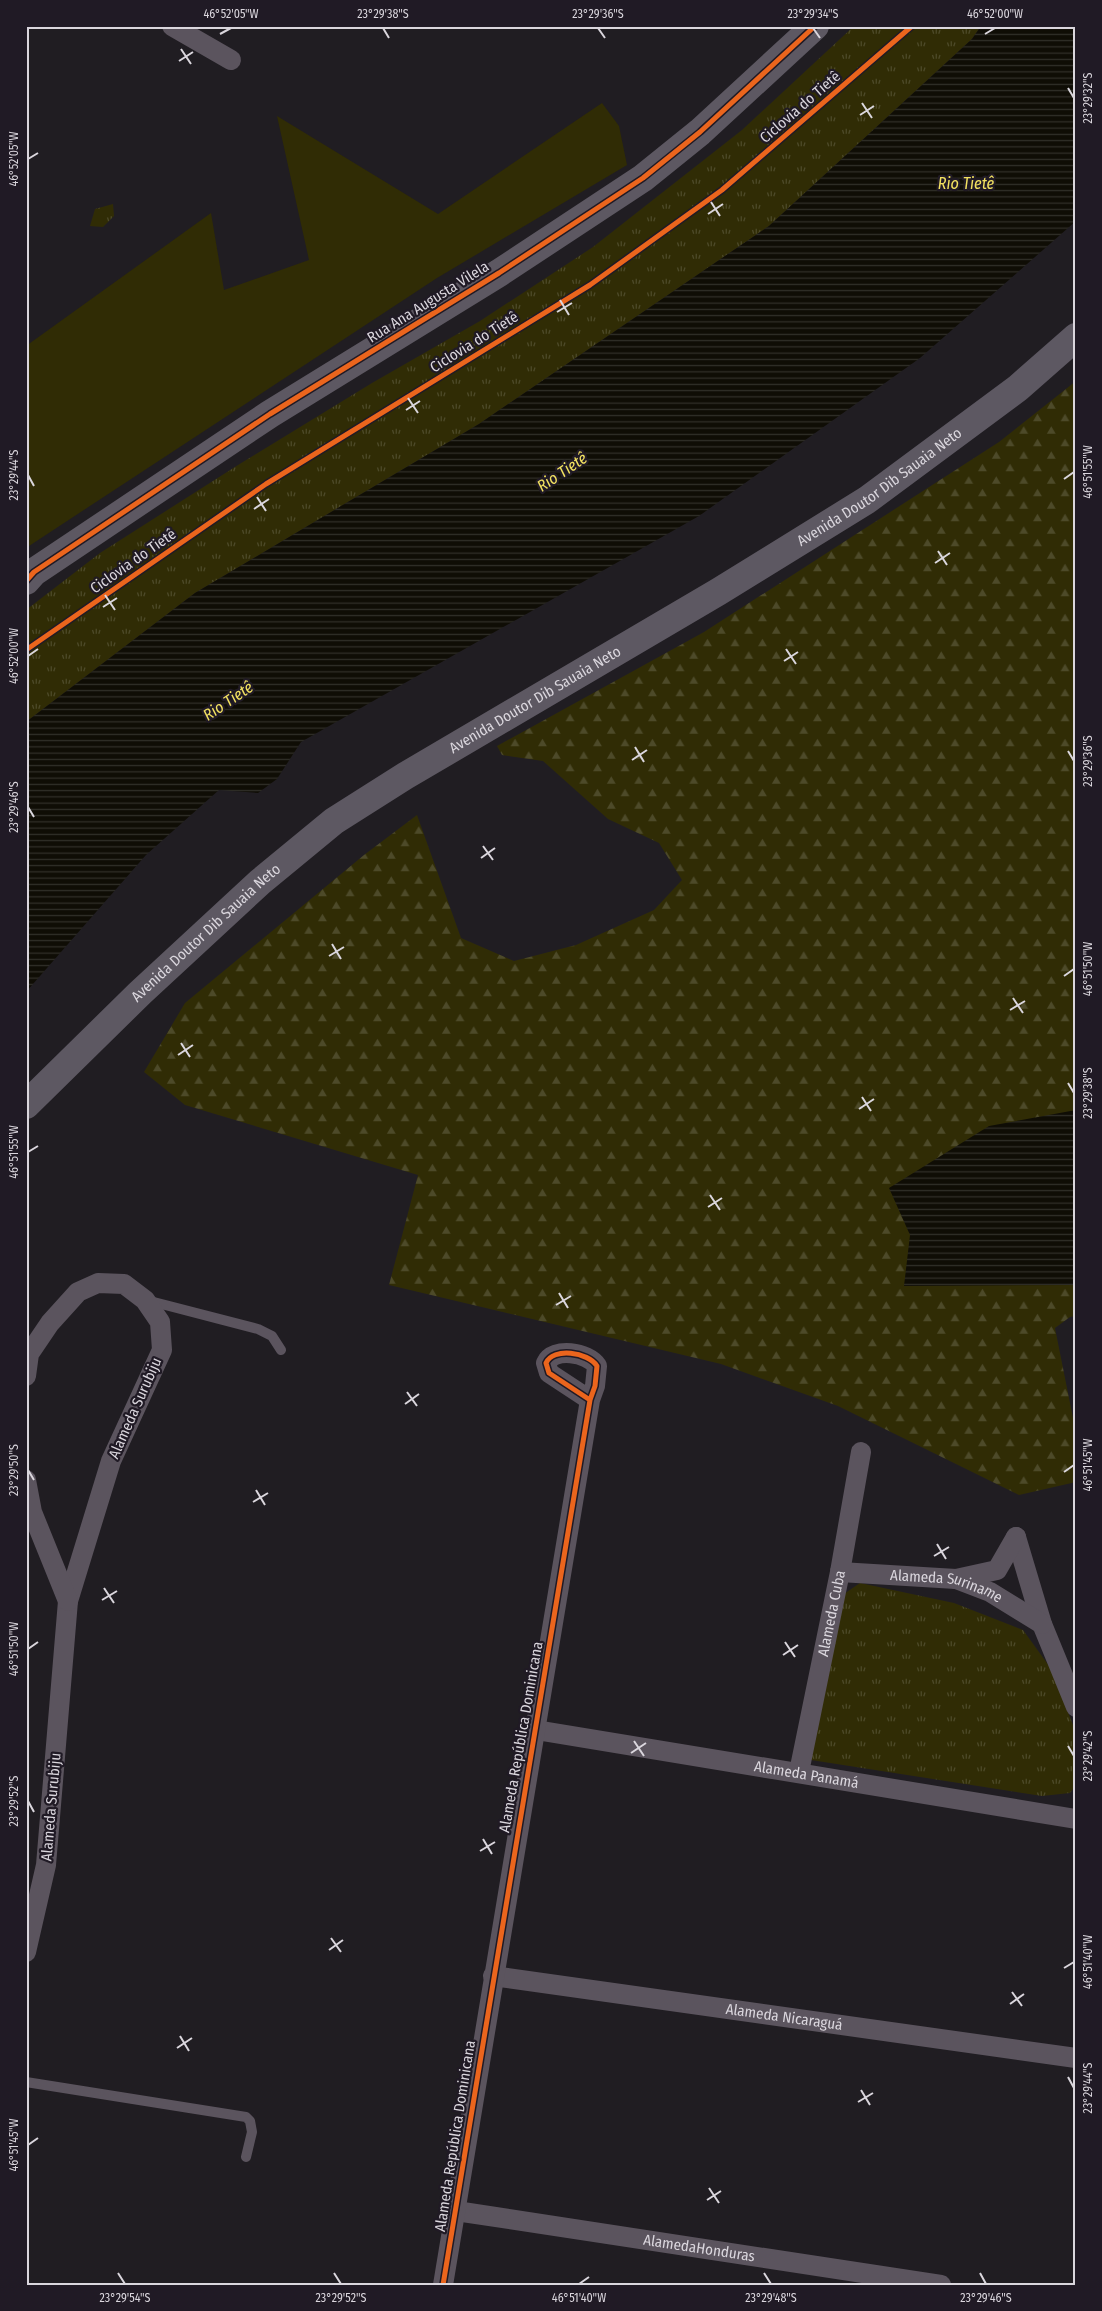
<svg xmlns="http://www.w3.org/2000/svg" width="1102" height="2311" font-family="'Fira Sans Condensed',sans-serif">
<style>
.grass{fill:#302c05}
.forest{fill:url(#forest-firs)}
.park{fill:url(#park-tufts)}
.water{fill:url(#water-rules)}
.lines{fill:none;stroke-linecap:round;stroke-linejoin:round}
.service{stroke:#5b545e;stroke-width:10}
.minor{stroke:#5b545e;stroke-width:20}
.secondary{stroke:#5d5862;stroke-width:28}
.cycleway-casing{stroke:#201a25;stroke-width:8}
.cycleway{stroke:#eb651d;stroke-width:5}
.ticks{fill:none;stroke:#dad6dd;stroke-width:2}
.labels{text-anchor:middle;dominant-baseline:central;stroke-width:4.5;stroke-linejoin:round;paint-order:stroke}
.street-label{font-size:15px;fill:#dad6dd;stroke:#201a25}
.water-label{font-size:16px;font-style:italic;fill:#f3e261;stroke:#201a25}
.neatline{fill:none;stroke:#dad6dd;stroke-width:2}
.ticks-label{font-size:12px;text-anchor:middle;fill:#dad6dd}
</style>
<defs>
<pattern id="forest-firs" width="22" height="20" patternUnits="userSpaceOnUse" patternTransform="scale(1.25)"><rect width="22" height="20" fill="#302c05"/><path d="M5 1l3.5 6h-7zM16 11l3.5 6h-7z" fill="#4d4a29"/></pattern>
<pattern id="park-tufts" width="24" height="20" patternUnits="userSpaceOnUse" patternTransform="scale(1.25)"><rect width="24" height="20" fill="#302c05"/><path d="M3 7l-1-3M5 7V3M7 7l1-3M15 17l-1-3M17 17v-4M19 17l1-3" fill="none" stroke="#4d4a29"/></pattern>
<pattern id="water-rules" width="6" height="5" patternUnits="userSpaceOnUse" patternTransform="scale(1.25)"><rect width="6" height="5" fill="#0f0d05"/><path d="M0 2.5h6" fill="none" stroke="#313029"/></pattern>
</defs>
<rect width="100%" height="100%" fill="#201d22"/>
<!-- grass -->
<path class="grass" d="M602,103l17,23 8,39 -190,113 -411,270v-202l185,-133 13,77 85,-30 -32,-144 161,98z"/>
<!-- forest -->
<path class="forest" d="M1076,381v935l-6,1 -15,11 21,105v49l-57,13 -181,-89 -117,-42 -332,-79 29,-110 -233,-70 -41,-33 41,-69 179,-148 53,-40 44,123 53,23 62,-16 78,-35 28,-30 -23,-37 -51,-24 -65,-58 -41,-6 -5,-9 207,-114 295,-190z"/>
<!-- park -->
<g class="park">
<path d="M854,26h127l-9,13 -203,187 -290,198 -284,169 -169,129v-112l74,-57 138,-88 134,-82 108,-62 113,-74 149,-117z"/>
<path d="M113,204l1,12 -11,11 -13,-1 5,-17z"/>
<path d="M860,1583l94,20 69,27 29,40 24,63v52l-6,8 -28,3 -231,-36 30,-164z"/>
</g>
<!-- water -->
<g class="water">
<path d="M981,26h95v195l-156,137 -221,158 -398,226 -24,37 -19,14 -39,-3 -73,65 -120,137v-270l169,-129 284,-169 290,-198 203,-187z"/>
<path d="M1076,1110v175l-172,1 6,-51 -21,-47 100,-62z"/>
</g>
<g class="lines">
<!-- service -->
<g class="service">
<path d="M146,1300l112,29 14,7 9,14"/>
<path d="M26,2082l220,35 4,4 2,11 -6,25"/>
</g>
<!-- minor -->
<g class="minor">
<path d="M172,26l59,34"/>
<path d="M26,1376l3,-22 21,-31 28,-31 20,-9 26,1 21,16 15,22 2,28 -51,111 -43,140 -22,264 -20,87"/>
<path d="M26,1480l6,32 36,89"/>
<path d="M1016,1537l26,87 34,83"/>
<path id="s1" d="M840,1572l116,7 34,13 52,32"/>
<path d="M956,1579l41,-9 19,-33"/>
<path id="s2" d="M536,1730l540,89"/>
<path id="s3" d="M799,1772l41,-200 21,-120"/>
<path id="s4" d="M493,1976l583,82"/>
<path id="s5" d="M456,2211l485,74"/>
<path d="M443,2285l147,-885 5,-14 2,-20c-9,-14 -44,-19 -51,-3l3,10 41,27"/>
</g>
<!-- secondary -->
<g class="secondary">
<path d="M26,581l8,-9 236,-158 229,-141 144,-95 57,-46 115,-106"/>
<path id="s6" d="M26,1105l114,-112 120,-111 74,-61 71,-45 313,-184 149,-92 151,-112 58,-51"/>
</g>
<!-- cycleway casing -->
<g class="cycleway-casing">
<g id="cycleway">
<path d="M26,581l8,-9 236,-158 229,-141 144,-95 57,-46 115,-106"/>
<path d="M26,650l240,-166 324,-199 132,-95 190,-164"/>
<path d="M443,2285l147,-885 5,-14 2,-20c-9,-14 -44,-19 -51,-3l3,10 41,27"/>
</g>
</g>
<!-- cycleway -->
<use href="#cycleway" class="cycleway"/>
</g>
<!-- ticks -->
<path class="ticks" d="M383,28l6,10M598,28l7,10M813,28l7,10M220,34l11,-6M985,34l10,-6M181,49l10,15M179,61l14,-9M1068,88l6,10M862,103l10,15M860,115l14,-9M28,159l10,-6M711,202l9,14M708,214l15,-10M560,300l9,15M557,312l15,-9M408,398l10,15M406,410l14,-9M28,475l6,11M1064,479l10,-7M257,497l9,14M254,509l15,-10M938,551l9,14M935,563l15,-10M105,595l10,15M103,607l14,-9M786,649l10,15M28,656l10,-7M784,661l14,-9M635,747l9,15M1068,751l6,10M632,760l15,-10M28,807l6,10M483,846l10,14M481,858l14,-10M332,944l9,15M329,956l15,-9M1064,976l10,-7M1013,998l10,15M1010,1010l15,-9M181,1043l9,14M178,1055l15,-10M1068,1083l6,10M862,1097l9,14M859,1109l15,-10M28,1152l10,-6M710,1195l10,15M708,1207l14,-9M559,1293l9,15M556,1305l15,-9M407,1392l10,14M405,1404l14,-10M28,1470l6,10M1064,1472l10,-7M256,1490l9,15M253,1502l15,-9M937,1544l9,15M934,1556l15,-9M104,1588l10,15M102,1600l15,-9M785,1642l10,15M28,1649l10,-7M783,1655l15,-10M634,1741l10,15M1068,1746l6,10M631,1753l15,-10M28,1801l6,11M483,1839l9,15M480,1851l15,-9M331,1938l10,14M329,1950l14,-10M1064,1968l10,-6M1012,1992l10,14M1010,2004l14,-10M180,2036l9,15M177,2048l15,-10M1068,2077l6,11M861,2090l9,15M858,2102l15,-9M28,2145l10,-7M709,2188l10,15M707,2200l14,-9M118,2273l7,11M334,2273l7,11M764,2273l7,11M980,2273l6,11M579,2284l10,-7"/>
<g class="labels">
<!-- street labels -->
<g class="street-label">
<text transform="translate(800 107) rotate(-41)">Ciclovia do Tietê</text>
<text transform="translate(428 302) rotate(-32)">Rua Ana Augusta Vilela</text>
<text transform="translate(474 342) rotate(-32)">Ciclovia do Tietê</text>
<text stroke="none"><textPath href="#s6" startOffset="1059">Avenida Doutor Dib Sauaia Neto</textPath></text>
<text transform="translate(133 561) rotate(-35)">Ciclovia do Tietê</text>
<text stroke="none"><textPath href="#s6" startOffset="654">Avenida Doutor Dib Sauaia Neto</textPath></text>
<text stroke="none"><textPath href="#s6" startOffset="249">Avenida Doutor Dib Sauaia Neto</textPath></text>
<text transform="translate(135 1408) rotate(-66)">Alameda Surubiju</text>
<text stroke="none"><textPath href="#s1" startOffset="108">Alameda Suriname</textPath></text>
<text stroke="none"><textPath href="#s3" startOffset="162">Alameda Cuba</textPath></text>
<text transform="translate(521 1737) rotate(-80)">Alameda República Dominicana</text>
<text stroke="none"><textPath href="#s2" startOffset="274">Alameda Panamá</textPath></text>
<text transform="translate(51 1807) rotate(-85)">Alameda Surubiju</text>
<text stroke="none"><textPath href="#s4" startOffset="294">Alameda Nicaraguá</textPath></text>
<text transform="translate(455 2136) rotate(-81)">Alameda República Dominicana</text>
<text stroke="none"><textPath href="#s5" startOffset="246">AlamedaHonduras</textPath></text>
</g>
<!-- water labels -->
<g class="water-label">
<text x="966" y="183">Rio Tietê</text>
<text transform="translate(562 472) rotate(-34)">Rio Tietê</text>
<text transform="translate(228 701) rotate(-34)">Rio Tietê</text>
</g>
</g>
<!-- border -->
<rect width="1102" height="2311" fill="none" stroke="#201a25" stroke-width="55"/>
<rect x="28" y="28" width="1046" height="2256" class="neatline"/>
<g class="ticks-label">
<text x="231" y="18">46°52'05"W</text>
<text x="383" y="18">23°29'38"S</text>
<text x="598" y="18">23°29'36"S</text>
<text x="813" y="18">23°29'34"S</text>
<text x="995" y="18">46°52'00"W</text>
<text transform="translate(1088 98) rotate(-90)" y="4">23°29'32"S</text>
<text transform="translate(14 159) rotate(-90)" y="4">46°52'05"W</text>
<text transform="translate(1088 472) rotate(-90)" y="4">46°51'55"W</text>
<text transform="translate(14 475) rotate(-90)" y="4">23°29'44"S</text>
<text transform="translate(14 656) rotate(-90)" y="4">46°52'00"W</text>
<text transform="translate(1088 761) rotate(-90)" y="4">23°29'36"S</text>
<text transform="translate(14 807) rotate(-90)" y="4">23°29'46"S</text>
<text transform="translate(1088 969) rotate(-90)" y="4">46°51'50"W</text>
<text transform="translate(1088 1093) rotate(-90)" y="4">23°29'38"S</text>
<text transform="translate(14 1152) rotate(-90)" y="4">46°51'55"W</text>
<text transform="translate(1088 1465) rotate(-90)" y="4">46°51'45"W</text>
<text transform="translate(14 1470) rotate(-90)" y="4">23°29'50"S</text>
<text transform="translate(14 1649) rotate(-90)" y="4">46°51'50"W</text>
<text transform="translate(1088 1756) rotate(-90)" y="4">23°29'42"S</text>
<text transform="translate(14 1801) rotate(-90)" y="4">23°29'52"S</text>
<text transform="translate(1088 1962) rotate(-90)" y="4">46°51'40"W</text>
<text transform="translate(1088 2088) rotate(-90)" y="4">23°29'44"S</text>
<text transform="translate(14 2145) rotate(-90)" y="4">46°51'45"W</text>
<text x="125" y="2302">23°29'54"S</text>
<text x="341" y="2302">23°29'52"S</text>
<text x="579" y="2302">46°51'40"W</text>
<text x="771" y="2302">23°29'48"S</text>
<text x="986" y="2302">23°29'46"S</text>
</g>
</svg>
